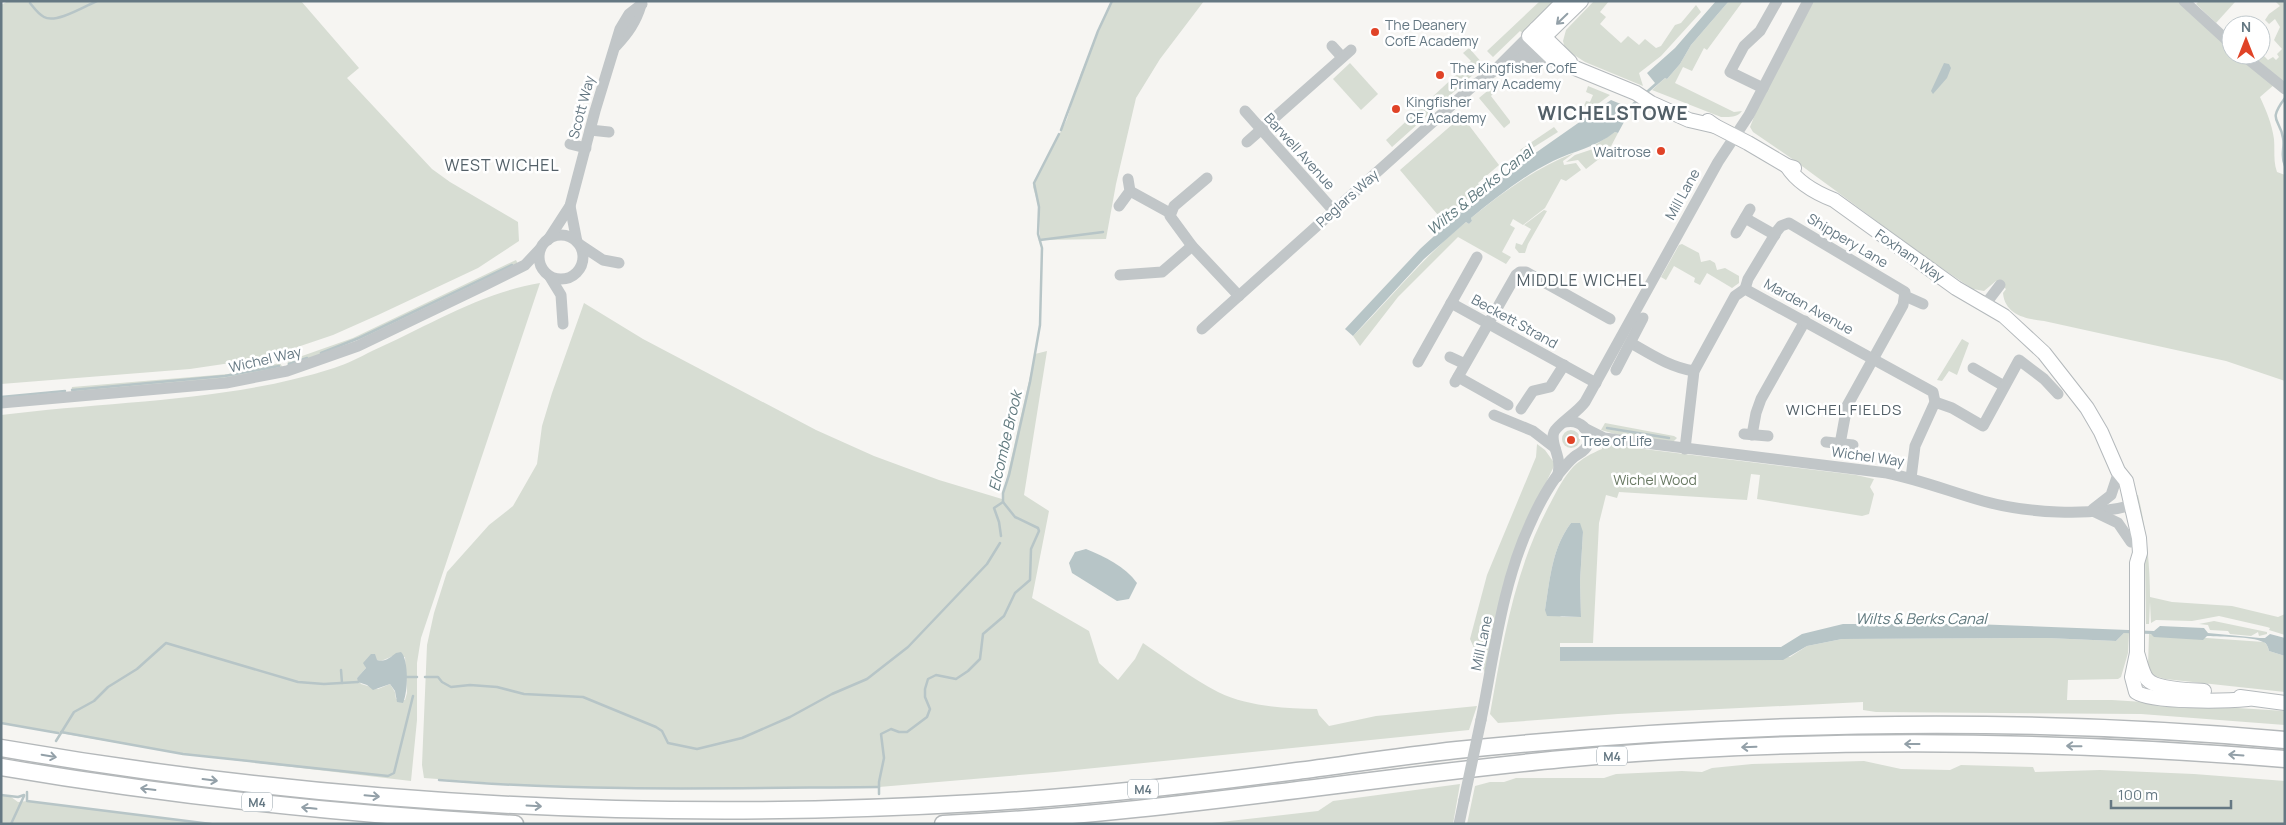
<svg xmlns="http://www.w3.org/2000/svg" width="2286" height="825" font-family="Manrope,sans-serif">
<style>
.green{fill:#d7ddd3;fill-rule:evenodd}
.water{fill:#b7c5c7}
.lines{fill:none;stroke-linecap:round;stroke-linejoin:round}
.stream{stroke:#b7c5c7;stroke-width:2.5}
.major-casing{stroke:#b4b9bc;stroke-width:16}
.highway-casing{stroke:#b4b8ba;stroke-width:19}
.minor{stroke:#c1c6c8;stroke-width:11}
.major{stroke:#fff;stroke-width:14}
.highway{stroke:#fff;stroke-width:16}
.minor-bridge{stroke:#c1c6c8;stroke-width:11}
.oneway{stroke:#93a0a8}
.poi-dot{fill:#e04327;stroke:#fff;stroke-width:2}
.labels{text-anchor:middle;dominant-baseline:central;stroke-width:5;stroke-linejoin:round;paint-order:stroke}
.shield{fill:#fff;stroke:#93a0a8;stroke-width:1}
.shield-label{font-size:12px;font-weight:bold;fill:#657883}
.poi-label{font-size:14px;fill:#657883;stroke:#fff;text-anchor:start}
.street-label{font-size:14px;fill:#657883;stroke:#fff}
.park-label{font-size:14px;fill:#6a7a64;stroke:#fff}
.water-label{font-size:15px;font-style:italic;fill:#617a7f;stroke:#fff}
.neighbourhood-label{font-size:15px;letter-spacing:1px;fill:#536068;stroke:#fff}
.quarter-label{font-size:16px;letter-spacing:1px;fill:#536068;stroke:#fff}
.district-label{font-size:19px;font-weight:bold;letter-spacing:1px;fill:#536068;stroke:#fff}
</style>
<rect width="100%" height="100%" fill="#f6f5f2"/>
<!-- green -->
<g class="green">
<path d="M8,1h293l58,67 -12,10 85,91 18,13 68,40 1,19 -41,27 -100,47 -45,20 -68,23 -75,11 -189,15v-379z"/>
<path d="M1112,1h92l-44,58 -24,39 -20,86 -10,55 -66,1 -1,-33 -6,-20 2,-8 7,-10 25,-50 14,-46z"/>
<path d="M1540,1h19l-35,33 -4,-3 -27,26 -6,-6z"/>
<path d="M1594,1h15l-9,11 6,5 -6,7 21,19 7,-7 11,9 6,-6 11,9 5,-2 14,-21 6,-2 15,-18 5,7 -40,44 -22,17 4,13 -58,-24 -20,-13 -2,-8 3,-11z"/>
<path d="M1729,1h14l-36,49 -3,-2 -12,23 -9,-4 -8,16 59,29 8,-1c-5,7 -13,6 -21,6l-69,-27 13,-12 2,1 13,-15 11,-19z"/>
<path d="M1812,1h366l53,48v6h7l37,29 -15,13c6,13 12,27 14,42 1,11 -1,22 3,33l8,3v206l-59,-20 -182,-40c-18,-2 -39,-6 -41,-28l3,-4 -10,-8 -12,10 -11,-2c-76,-49 -145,-107 -220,-157l-3,-5 8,-20z"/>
<path d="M2199,1h36v1l-19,21 -20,-19z"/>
<path d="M2275,1h10v83l-32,-28 8,-3 7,7 5,-3 3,3 3,-3 -2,-3 5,-5 -8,-9 6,-13 -5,-8 -6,5 -4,-4 4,-6 11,-8z"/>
<path d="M1469,48l15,17 -92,82 -6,-7 85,-79 -8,-8z"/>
<path d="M1350,63l28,31 -17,16 -28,-31z"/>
<path d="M1588,86l22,9 -19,14 -7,-3 2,-5 4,1 3,-7 -7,-3z"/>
<path d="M1491,88l4,4 -4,4 19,25v2l-6,5 -25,-30z"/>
<path d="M1462,116l37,49 -21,18 3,5 -38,33 -43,-51z"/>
<path d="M1554,127l4,5 -35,22 -3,-4z"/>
<path d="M1615,132l3,1 -10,19 -22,17 -8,-9 -12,2 9,-7 21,-7 -1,-3z"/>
<path d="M1574,153l-11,8 1,4 12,-2 5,7 -15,11 -5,-2 -16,29 -22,17 -10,-6 -3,6 5,3 -13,24 9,5 -5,7 -48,-27 -60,60 -38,49 -7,-10c38,-38 71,-80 113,-114l3,2 3,-3 -1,-3c32,-26 64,-50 103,-65z"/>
<path d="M1544,210l3,1 -19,33 -3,9h-6l-4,-5 1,-5 6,2 9,-16 -7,-4z"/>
<path d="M1682,244l17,9 2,9 9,-2 5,3 2,7 8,-2 14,8v7l-7,5 -25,-15 -7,12 -6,-3 1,-4 -21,-12 -8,14 -5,-3 18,-32z"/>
<path d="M516,260l2,4 -155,74 -76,29 1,-6 65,-23z"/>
<path d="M540,283l-119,355 -4,25v57l-6,61 -228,-27 -182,-31v-308c110,-14 228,-13 333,-47 13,-4 26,-11 38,-17 56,-25 108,-58 168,-68zM393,656l12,1 2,36 -2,7 -9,-1 -1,-7 -5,-8 -12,5 -17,-5 -4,-6 9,-10 -1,-2 12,-6 4,1z"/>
<path d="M584,303l59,36 173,91 58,26 65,24 63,19 33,-145 12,-3 -23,144 25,16 -17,87 57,33 10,32 19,17 17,-21 8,-16c24,16 49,36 75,49 31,15 66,16 99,17l2,6 10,11 47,-10 101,-10 -8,24 -414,42 -176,15 -191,2 -153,-3 -111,-8 -2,-13 5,-120 7,-32 13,-41 42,-47 24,-19 24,-42 5,-38 10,-33z"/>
<path d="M1962,339l7,4 -12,32 -8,-4 -7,10 -5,-1z"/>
<path d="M280,363l3,5 -54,10 -158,15 1,-6 156,-13z"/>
<path d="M1605,423l69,13 3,2 -4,4 -58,-8 -14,-4z"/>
<circle cx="1571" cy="439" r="9"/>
<path d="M1537,444l8,6 10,14 -14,29 -56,180 -15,-34 17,-64 49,-118z"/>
<path d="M1611,445l245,30 18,4 -4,8 4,7 -5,20 -7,2 -105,-17 3,-24 -9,-1 -4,26 -128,-8 -2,6 -11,-3 -7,28 -6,120h-33v18l230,-4 17,-11 35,-7 205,-1 69,3 8,-8h5l-1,20 -7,24 -3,2 -50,1 -1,20h45l173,11v14l-144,-11 -265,-2 -13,-2v-8l-245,12 -120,9 -8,-9c13,-73 25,-147 61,-212 6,-12 13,-25 22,-35 8,-8 19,-14 29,-18v-3zM1571,523l12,9 -3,49 1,36h-19l-17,-7c5,-31 7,-62 26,-87z"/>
<path d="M2134,495h4c8,33 12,67 12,102l22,5 60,4 46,11 7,-3v21l-16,-5 1,-2 -3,-1 -48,-11 -27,5 -36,-1 -5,3 -1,-21 -1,22h-3l-1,-70z"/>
<path d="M2214,621l53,11v2l-8,2 -1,-4 -7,4 -21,-2 -2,-3 -18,-1 -2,-5 -9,-1z"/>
<path d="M2149,634l115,8 3,3 2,6 16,5v36l-120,-13 -13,-4 -4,-9z"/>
<path d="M1864,761l37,8 49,1 11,-5 72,2 2,5 65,-2 94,4 91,7v43h-818l8,-38 15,-4h14l12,-4h88l12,-4 66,-3 20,1 10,-4 40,-4z"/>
<path d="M1460,784l-7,40h-250l115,-13 15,-10z"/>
<path d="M1,795l10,2 7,5 9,-1 184,23h-210z"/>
</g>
<!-- water -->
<g class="water">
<path d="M1716,1h13l-38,44 -11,19 -13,15 -2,-1 -32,28 -11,15 2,1 -6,11 -3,-1c-19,15 -41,19 -62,29 -30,15 -56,36 -82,57l1,3 -3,3 -3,-2 -42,37 -71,77 -8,-7 75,-80 47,-43 44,-36 100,-70 17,7 27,-24 -8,-10 28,-25z"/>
<path d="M1944,63l5,1 2,4 -4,10 -14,16 -2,-3z"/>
<path d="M1571,523h9l3,9 -3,49 1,36 -34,-1 -2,-6c5,-31 7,-62 26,-87z"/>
<path d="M1086,549c19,8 39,17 51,34l-8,16 -12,2 -45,-28 -3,-10 6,-11z"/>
<path d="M1843,624h130l181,7 6,-5 44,2 4,5 52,5h5l5,-4 15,4v18l-16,-5c-1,-4 -2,-8 -6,-9 -12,-6 -41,-5 -56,-6l-4,4 -49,-3 -3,-3 -27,-1 -8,8 -69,-3 -205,1 -35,7 -24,14 -223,1v-14h221l21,-13z"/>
<path d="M401,652c8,8 7,41 2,51l-6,-1 -2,-11 -5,-7 -17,6 -6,-5 -9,-3 -1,-4 9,-10 -3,-5 8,-9h4l2,6c7,3 14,-3 19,-7z"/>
</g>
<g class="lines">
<!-- stream -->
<g class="stream">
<path d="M30,3c4,5 8,11 14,14 12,7 41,-11 53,-16"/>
<path d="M2285,98c-18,24 -5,20 -2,40 2,10 -3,18 2,28"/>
<path d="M1061,130l37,-99 14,-30"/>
<path d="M1040,240l63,-8"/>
<path d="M321,353l38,-15 153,-73"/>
<path d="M289,364l18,-6"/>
<path d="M72,390l153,-14 54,-10"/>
<path d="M1,397l64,-6"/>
<path d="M1607,428l62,10"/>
<path d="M1001,536l-2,-14 -5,-14 9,-6"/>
<path d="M341,670l1,13"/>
<path d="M406,677h11"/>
<path d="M425,677h13l4,5 9,5 19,-2 27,2 27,7 59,3 73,30 6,4 6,12 29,6 45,-11 48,-21 42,-23 35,-15 41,-32 79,-83 13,-21"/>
<path d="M1,723l57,10"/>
<path d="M61,732l122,22 205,22 6,-3 19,-77"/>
<path d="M56,741l18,-29 20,-11 14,-14 29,-18 29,-26 132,39 26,2 34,-2"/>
<path d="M439,780c146,12 293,8 440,7"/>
<path d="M27,792v9l184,23"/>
<path d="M879,794v-12l5,-24 -3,-24 10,-5 8,3h8l20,-15 3,-8 -5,-12v-8l3,-10 8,-4 20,4 12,-8 12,-12 3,-25 21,-18 11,-23 15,-13 1,-31 8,-18 -1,-3 -23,-11 -12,-15v-9l6,-18 21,-93 10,-57 2,-77 -4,-14 1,-27 -5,-24 25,-49"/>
<path d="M1,795l17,2 6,-2"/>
<path d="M11,824l13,-28"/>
</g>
<!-- major casing -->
<g class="major-casing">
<g id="major">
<path d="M1564,1l-35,35 24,23 83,34 15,10 38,17 26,6"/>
<path d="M1536,29l34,33"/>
<path d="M1544,37l37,-36"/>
<path d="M1708,121l7,5 33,17 39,23 7,2"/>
<path d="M1787,166c10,16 29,27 47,34l122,88 48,28 40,37 43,55 14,24 17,39 8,10 13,57 1,15 -3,10v90l-5,24 4,15c16,11 91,9 112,7"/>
<path d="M2137,653c3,8 5,20 10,26 9,11 44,11 57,12"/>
<path d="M2240,697l45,6"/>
</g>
</g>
<!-- highway casing -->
<g class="highway-casing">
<g id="highway">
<path d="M1,748c322,56 650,74 975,55 108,-6 215,-18 321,-32 53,-7 106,-15 160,-21 275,-28 552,-35 828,-10"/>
<path d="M1,767c170,29 342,47 514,57"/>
<path d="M943,824c207,-9 412,-45 619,-65 240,-22 482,-20 723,0"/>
</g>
</g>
<!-- minor -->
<g class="minor">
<path d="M2184,1l47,43"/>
<path d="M616,46c12,-13 20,-24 25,-41"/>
<path d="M1332,46l10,11"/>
<path d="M2243,55l42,34"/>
<path d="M1520,59l12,-2 21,2"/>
<path d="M1497,68l32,-32"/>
<path d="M1763,88l-33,-16 14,-26 16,-15 17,-30"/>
<path d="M1245,111l88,99"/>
<path d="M590,130l19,2"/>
<path d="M1247,142l104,-92"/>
<path d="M570,144l16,4"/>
<path d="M1207,178l-33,28 -4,10 22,30 47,50"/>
<path d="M1130,191l40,22"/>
<path d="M570,206l7,36"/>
<path d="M1119,206l11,-15 -2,-12"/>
<path d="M1745,218l30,17"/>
<path d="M1736,233l14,-24"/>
<circle cx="561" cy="257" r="22"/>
<path d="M548,240l22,-34 25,-95 25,-82 9,-15 13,-10"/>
<path d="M579,244l24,16 16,3"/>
<path d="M1120,275l42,-3 30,-26"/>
<path d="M550,277l11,18 2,29"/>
<path d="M1745,289l3,-10 29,-48 4,-5 8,-3 116,69 -2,13 -56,101 -7,38"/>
<path d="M1905,296l18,8"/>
<path d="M1451,303l145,80"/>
<path d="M1984,306l16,-21"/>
<path d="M1202,329l271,-243 21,-15 25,-11 23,-21"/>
<path d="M1631,343c21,12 39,24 63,28"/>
<path d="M1450,357l15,7"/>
<path d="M1418,362l59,-105"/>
<path d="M1973,368l31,18"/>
<path d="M1616,370l27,-52"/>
<path d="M1458,377l50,28"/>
<path d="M1455,382l61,-107 4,-3h6l84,47"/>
<path d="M1935,402l17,6 31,18 36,-66 25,19 14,15"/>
<path d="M1,403l225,-20 61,-12 71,-25 127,-61 40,-20 15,-16"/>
<path d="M1521,409l12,-18 17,-4 14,-22"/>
<path d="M1494,415l39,16 22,17"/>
<path d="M1584,428l20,10 283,35c34,7 64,19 96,28 44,12 106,16 150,4"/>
<path d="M1744,434l24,2"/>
<path d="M1752,435l4,-22 5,-14 44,-78"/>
<path d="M1826,442l27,3"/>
<path d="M1685,449l9,-78 41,-75 10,-7 188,103 2,10 -20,44 -4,32"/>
<path d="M1557,477c7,-19 -8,-33 -3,-45 3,-7 24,-20 31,-30l133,-240 31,-47 59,-114"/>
<path d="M2093,509l18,-14 6,-18"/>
<path d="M2093,511l25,12 13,19"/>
<path d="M1481,720c13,-64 21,-136 49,-196 7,-16 16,-33 26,-47 5,-6 12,-15 18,-20 5,-4 11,-5 14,-13 4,-14 -9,-25 -22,-22"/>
<path d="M1459,824l5,-24"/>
</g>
<!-- major -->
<use href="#major" class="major"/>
<!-- highway -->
<use href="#highway" class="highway"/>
<!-- minor-bridge -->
<path class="minor-bridge" d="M1464,800l17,-80"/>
</g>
<!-- one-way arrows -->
<defs><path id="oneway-shaft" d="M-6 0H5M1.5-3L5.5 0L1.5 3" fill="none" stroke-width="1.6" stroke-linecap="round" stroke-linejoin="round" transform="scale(1.25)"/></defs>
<g class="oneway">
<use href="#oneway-shaft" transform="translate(1562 19) rotate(136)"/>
<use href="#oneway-shaft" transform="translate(1912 744) rotate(-180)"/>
<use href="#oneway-shaft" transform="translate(2074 746) rotate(-179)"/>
<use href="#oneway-shaft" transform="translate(1749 747) rotate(178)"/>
<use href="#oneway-shaft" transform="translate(2236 755) rotate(-176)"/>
<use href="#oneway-shaft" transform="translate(49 756) rotate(10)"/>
<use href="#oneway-shaft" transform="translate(210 780) rotate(7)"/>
<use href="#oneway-shaft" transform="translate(148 789) rotate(-173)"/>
<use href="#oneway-shaft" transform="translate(372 796) rotate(5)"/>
<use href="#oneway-shaft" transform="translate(534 806) rotate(3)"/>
<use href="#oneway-shaft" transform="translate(309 808) rotate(-174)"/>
</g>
<!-- markers -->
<g class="poi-dot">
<circle cx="1375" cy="32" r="5"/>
<circle cx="1440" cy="75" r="5"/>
<circle cx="1396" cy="109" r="5"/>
<circle cx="1661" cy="151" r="5"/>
<circle cx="1571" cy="440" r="5"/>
</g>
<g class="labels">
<!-- shield labels -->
<g class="shield">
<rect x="1597" y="746.5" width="30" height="19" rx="4"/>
<rect x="1128" y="779.5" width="30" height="19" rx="4"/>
<rect x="242" y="792.5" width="30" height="19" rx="4"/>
</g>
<g class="shield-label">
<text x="1612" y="756">M4</text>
<text x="1143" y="789">M4</text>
<text x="257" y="802">M4</text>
</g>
<!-- poi labels -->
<g class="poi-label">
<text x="1385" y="24">The Deanery<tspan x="1385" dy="16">CofE Academy</tspan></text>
<text x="1450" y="67">The Kingfisher CofE<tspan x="1450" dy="16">Primary Academy</tspan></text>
<text x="1406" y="101">Kingfisher<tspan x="1406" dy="16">CE Academy</tspan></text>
<text x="1651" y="151" text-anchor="end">Waitrose</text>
<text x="1581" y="440">Tree of Life</text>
</g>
<!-- street labels -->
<g class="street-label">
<text transform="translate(581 107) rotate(-75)">Scott Way</text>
<text transform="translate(1300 151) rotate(48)">Barwell Avenue</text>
<text transform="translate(1682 194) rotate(-61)">Mill Lane</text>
<text transform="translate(1347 198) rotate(-42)">Peglars Way</text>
<text transform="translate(1848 240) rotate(31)">Shippery Lane</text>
<text transform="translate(1910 255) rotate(35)">Foxham Way</text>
<text transform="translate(1809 306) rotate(29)">Marden Avenue</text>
<text transform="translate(1515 321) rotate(29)">Beckett Strand</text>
<text transform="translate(265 359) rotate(-13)">Wichel Way</text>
<text transform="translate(1868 456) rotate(8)">Wichel Way</text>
<text transform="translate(1481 643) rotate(-78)">Mill Lane</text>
</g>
<!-- park labels -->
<g class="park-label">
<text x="1655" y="479">Wichel Wood</text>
</g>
<!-- water labels -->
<g class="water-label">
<text transform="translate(1480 190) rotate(-39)">Wilts &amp; Berks Canal</text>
<text transform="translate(1005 441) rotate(-77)">Elcombe Brook</text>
<text x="1921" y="618">Wilts &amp; Berks Canal</text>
</g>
<!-- neighbourhood labels -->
<g class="neighbourhood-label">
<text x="1844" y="409">WICHEL FIELDS</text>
</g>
<!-- quarter labels -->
<g class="quarter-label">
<text x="502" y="165">WEST WICHEL</text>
<text x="1582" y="280">MIDDLE WICHEL</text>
</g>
<!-- district labels -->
<g class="district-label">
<text x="1613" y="113">WICHELSTOWE</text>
</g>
</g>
<!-- border -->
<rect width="2286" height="825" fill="none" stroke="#657883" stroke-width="5"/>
<!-- north arrow -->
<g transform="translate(2246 40)"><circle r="24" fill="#ffffff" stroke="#c1c9cd"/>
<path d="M0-4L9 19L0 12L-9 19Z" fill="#e04327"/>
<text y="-8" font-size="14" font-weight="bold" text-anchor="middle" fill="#657883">N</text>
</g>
<!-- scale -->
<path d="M2111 800v8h120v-8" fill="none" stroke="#657883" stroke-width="2.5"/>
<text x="2118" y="800" font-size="15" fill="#657883" stroke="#ffffff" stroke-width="4" paint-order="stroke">100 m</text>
</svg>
